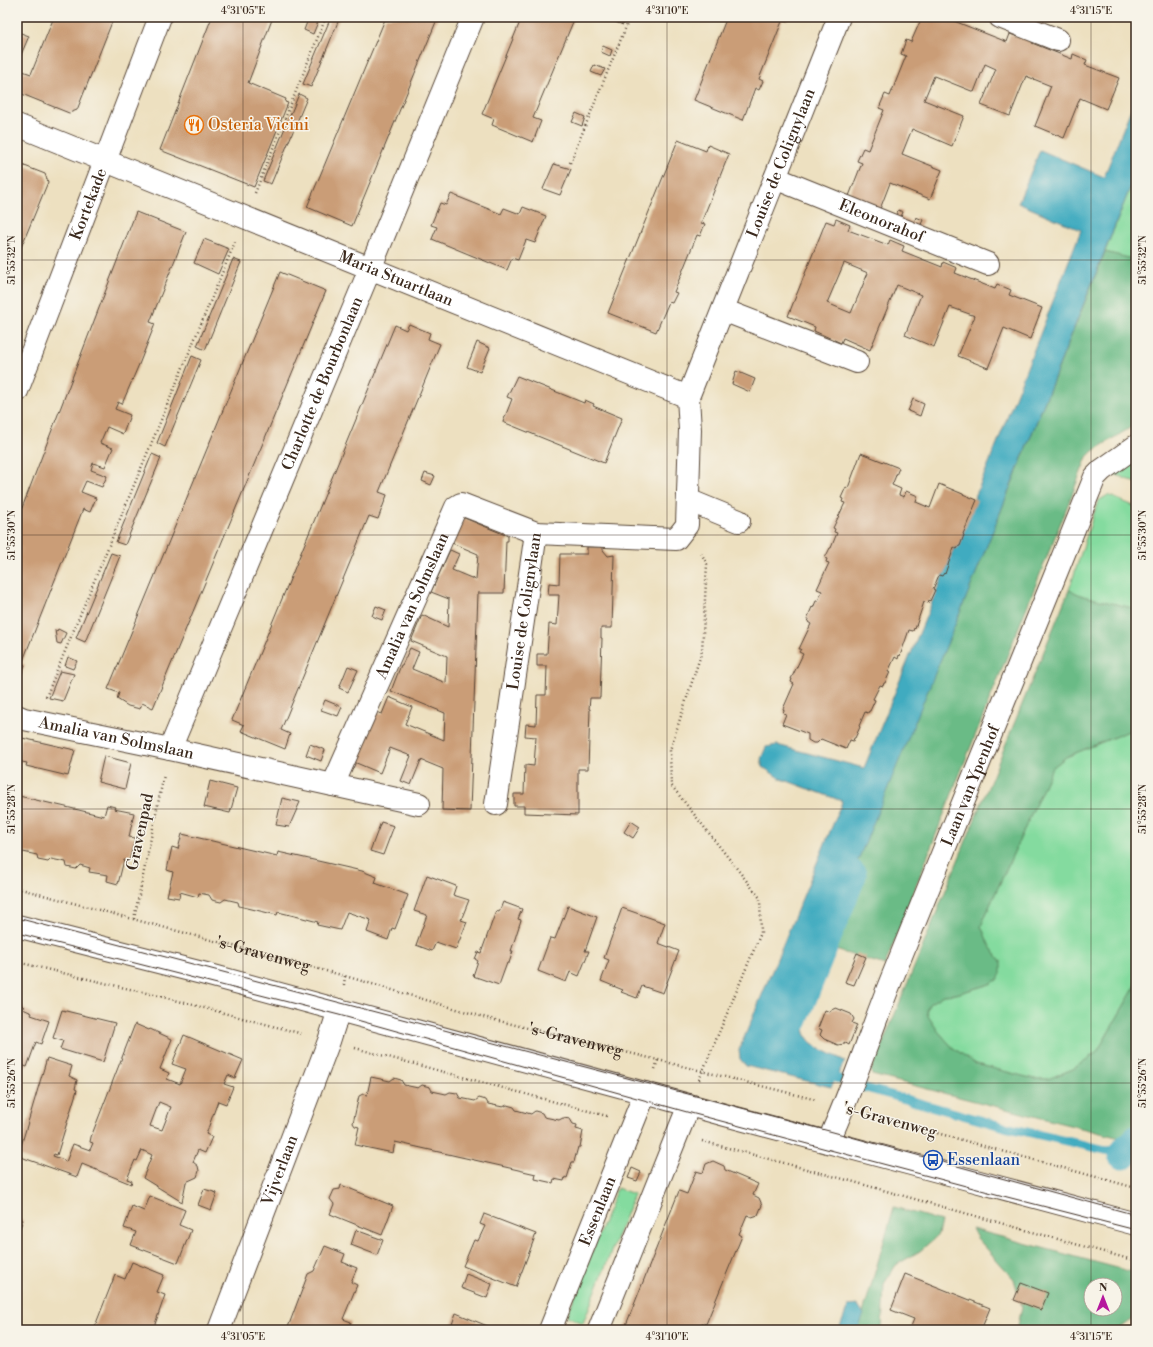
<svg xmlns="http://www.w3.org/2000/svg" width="1153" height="1347" font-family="'Libre Bodoni',serif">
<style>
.green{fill:#84db9f;stroke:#60825e}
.forest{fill:#6bbb86;stroke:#537252;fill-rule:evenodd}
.water{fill:#40abc0;stroke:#3e6a6f}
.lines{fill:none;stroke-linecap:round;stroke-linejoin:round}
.stream{stroke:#40abc0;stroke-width:9}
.canal{stroke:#40abc0;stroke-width:31}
.building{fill:#ca9d77;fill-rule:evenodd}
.minor-casing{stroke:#564536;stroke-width:24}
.path{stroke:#564536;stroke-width:2.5;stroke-dasharray:1 3;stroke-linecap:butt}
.minor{stroke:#fff;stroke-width:22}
.tram{stroke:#3b2a1e;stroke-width:1}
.ticks{fill:none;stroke:#3b2a1e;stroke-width:1;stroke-opacity:0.45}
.labels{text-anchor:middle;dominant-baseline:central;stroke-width:3;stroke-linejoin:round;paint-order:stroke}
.food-label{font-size:16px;fill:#c56008;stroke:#f7f3e8;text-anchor:start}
.street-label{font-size:16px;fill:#3b2a1e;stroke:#f7f3e8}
.transit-label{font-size:16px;fill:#164399;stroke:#f7f3e8;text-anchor:start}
.neatline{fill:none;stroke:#3b2a1e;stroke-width:1.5}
.ticks-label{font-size:10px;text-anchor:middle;fill:#3b2a1e}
</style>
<rect width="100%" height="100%" fill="#f7f3e8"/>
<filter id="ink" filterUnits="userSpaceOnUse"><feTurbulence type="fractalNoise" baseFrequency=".025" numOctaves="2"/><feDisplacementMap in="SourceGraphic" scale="8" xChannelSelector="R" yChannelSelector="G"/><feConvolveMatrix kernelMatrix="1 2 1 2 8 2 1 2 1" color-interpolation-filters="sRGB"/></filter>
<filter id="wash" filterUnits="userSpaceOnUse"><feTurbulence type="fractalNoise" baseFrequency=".012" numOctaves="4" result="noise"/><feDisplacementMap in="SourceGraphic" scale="16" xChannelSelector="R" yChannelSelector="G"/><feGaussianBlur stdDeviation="0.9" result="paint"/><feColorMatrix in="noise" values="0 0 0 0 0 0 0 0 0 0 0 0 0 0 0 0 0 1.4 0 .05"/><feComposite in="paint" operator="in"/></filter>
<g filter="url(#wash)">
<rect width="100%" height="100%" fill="#ede0c0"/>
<!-- green -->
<g class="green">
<path d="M1136,173v87l-31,-8z"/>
<path d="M1131,461l5,4v18l-24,-10z"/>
<path d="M1108,495l28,12v102l-53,-13 -14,-6 29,-89z"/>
<path d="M1136,728v257l-39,67 -24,17 -25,10h-14l-58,-15 -24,-17 -14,-16 -10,-15 -1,-6 2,-6 14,-9 13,-1 34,-10 11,-23 -11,-14 -9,-21 9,-21 62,-137 14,-11z"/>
<path d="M617,1188l17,6 -51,129 -16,-7z"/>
</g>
<!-- forest -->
<g class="forest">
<path d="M1105,252l31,8v164l-43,27 -6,6 -134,334 -68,174 -63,-19 144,-348z"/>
<path d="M1069,590l14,6 53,13v119l-70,29 -14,11 -62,137 -9,21 9,21 11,14v13l-4,6 -7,4 -34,10 -13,1 -14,9 -2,6 1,6 10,15 14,16 24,17 58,15h14l25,-10 24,-17 39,-67v157l-264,-67 -1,-4 26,-62z"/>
<path d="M894,1207l47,14 -3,14 -18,16 -24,14 -12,19 -2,46h-24z"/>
<path d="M972,1229l164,44v43l-19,14h-100l5,-23 -8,-28 -37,-41zM1091,1285h24v24h-24z"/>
</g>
<!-- water -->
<g class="water">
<path d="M1136,96v77l-170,425 -156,379c-3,18 -15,52 2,66 7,6 24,13 33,18l-14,26 -85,-21 -6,-7 -1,-9 102,-245 1,-4 -63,-23 -16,-11 -2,-8 5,-12 11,-2 87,23 134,-327 83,-211 -63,-27 22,-53 64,27z"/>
<path d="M858,1305l6,9 -6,16h-19l9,-24z"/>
</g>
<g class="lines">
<!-- stream -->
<path class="stream" d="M825,1073l23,10 157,44 131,30"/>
<!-- canal -->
<g class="canal">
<path d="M793,1019l58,-144"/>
<path d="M1123,1154l13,-13"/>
</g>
</g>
<g id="blocks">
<!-- building -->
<g class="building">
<path d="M54,17h60l-37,93 -8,3 -52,-21v-23l14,5z"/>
<path d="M212,17h61l-25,66 38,16 -1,3 3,1 -34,84 -94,-37z"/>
<path d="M309,17h11l-7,17 -9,-4z"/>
<path d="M331,17h9l-29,70 -8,-3z"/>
<path d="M386,17h52l-86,209 -45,-19z"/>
<path d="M522,17h53l-42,101 8,3 -8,21 -41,-17 2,-6 -12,-5z"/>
<path d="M615,17l11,1 -3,7 -10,-4z"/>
<path d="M727,17h61l-1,4 -4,-2 -24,60 4,2 -4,9 -4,-2 -12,32 -49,-20z"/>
<path d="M922,17h22l63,25 3,-8 8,3 2,-5 14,6 -2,5 40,16 1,-5 14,6 -2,5 34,13 -13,31 -26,-11 -16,40 -29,-12 16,-40 -25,-10 -16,40 -29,-11 15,-36 -11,-5 -11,28 -40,-16 -10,24 40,16 -12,30 -40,-17 -10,25 40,16 -12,29 -40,-16 -10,26 -31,-13 13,-33 -5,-2 6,-13 5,2 16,-40 -5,-2 6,-14 5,2 16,-40 -5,-2 5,-14 5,2z"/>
<path d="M17,26l3,1 -2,5 11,4 -12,28z"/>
<path d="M603,46l9,4 -2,6 -9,-4z"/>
<path d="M594,65l11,4 -4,7 -10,-4z"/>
<path d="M299,94l8,4 -36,86 -8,-3z"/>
<path d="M576,113l9,4 -3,9 -10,-4z"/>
<path d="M678,140l28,11 2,-6 21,9 -28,69 4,1 -5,12 -3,-1 -23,57 3,1 -5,10 -3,-1 -13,30 -48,-19z"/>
<path d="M17,163l28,11 3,8 -31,75z"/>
<path d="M554,164l17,5 -11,26 -17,-6z"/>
<path d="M451,194l50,20 3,-6 16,6 3,-7 23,9 -11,27 -9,-3 -8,20 -6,-2 -5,12 -75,-31 5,-12 -6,-2 9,-22 6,2z"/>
<path d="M898,210l5,2 -2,5 13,6 2,-6 7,3 -5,11 -24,-10z"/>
<path d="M136,212l50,20 -36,90 5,2 -15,38 -18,42 -4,-2 -3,7 15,6 -7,19 -16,-7 -7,16 13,5 -8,19 -12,-4 -2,7 16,6 -5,11 -16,-6 -5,11 15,6 -6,14 -7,-3 -61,154 3,2 -8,20v-164z"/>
<path d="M836,219l14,6 -2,5 40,15 2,-5 14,6 -2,5 40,16 1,-5 14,6 -2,5 40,16 2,-5 14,6 -2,5 33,13 -12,31 -26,-11 -16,40 -30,-12 17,-40 -25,-9 -16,40 -29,-12 16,-40 -24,-10 -27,65 -27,-12 -2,5 -27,-12 1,-4 -27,-11 38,-95 8,3zM844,263l24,10 -17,40 -24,-10z"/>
<path d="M204,239l25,10 -11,25 -24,-11z"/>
<path d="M233,259l8,3 -36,88 -8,-4z"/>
<path d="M280,272l46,19 -173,417 -11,-5 -2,6 -12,-3 -11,-7 2,-6 -11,-4z"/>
<path d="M409,324l21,9 -2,6 12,5 -61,148 8,3 -9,24 -9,-3 -88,214 9,4 -5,15 -44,-18 3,-6 -12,-5 163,-395 11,5z"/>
<path d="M477,342l13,6 -10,24 -13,-5z"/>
<path d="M192,356l9,4 -36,87 -8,-4z"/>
<path d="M736,371l19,8 -5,13 -18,-8z"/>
<path d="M517,376l67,27 1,-3 9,4 -1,2 29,12 -18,45 -101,-41 9,-23 -5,-2z"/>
<path d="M913,399l11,5 -4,12 -12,-5z"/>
<path d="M861,453l38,15 -7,17 9,4 -2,6 5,2 2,-6 12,5 -2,6 14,6 9,-24 38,16 -14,34 1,1 -4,11h-1l-2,3 -3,-2 -9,27 -1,-1 -2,3 -3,-1 -6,14 2,1 -5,11 -1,-1 -1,3 -4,-1 -9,27 -1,-1 -1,3 -4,-1 -9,26 -1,-1 -1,4 -3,-2 -7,15h2l-5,11h-1l-1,3 -3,-1 -7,14 2,1 -5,11h-1l-1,2 -3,-1 -6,14 1,1 -5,11h-1l-1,3 -3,-1 -4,9 -25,-10 -4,4h-4l-5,-3v-6l-26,-10 4,-10 -3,-1 1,-3 -1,-1 11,-25 -3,-2 1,-3h-1l12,-25 -4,-2 2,-3h-2l12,-25 -3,-2 1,-3h-2l5,-12 1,1 3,-7h2l4,-10 -5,-2 12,-26 -3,-1 1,-3 -2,-1 5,-10h1l6,-15 -3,-1 1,-3 -2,-1 12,-25 -3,-1 1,-3 -2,-1 5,-11 2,1z"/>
<path d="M152,454l9,4 -36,87 -9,-3z"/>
<path d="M425,473l10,3 -4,9 -9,-4z"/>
<path d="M462,517l46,19v5h-2l-2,52h-26l-8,218 -28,-1 1,-41 -22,-9 -10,25 -10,-4 10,-25 -21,-8 -10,25 -26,-11 20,-51 8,3 7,-17 23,10 -7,17 39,16 1,-27 -54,-22 10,-26h1l8,-17 9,4 -7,17 34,14 1,-27 -36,-15 11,-26 26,12 1,-28 -18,-7 19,-42 9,4 -7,16 24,10 2,-26 -26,-11z"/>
<path d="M587,547h16v3l5,6 6,-1 -2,73h-11v10h1l-2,60h-10l-1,11h1l-2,60h-10v46l-54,-2v-7h-10v-12h10l1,-29 9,1 2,-29 -11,-1 1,-12 10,1 1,-30h9l1,-29h-10v-12h10l2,-30 8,1 2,-30h-11l1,-12 10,1 1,-30h27z"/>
<path d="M111,553l9,3 -35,86 -9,-4z"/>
<path d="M376,606l10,4 -4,10 -10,-4z"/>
<path d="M58,629l8,4 -5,11 -4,-1 -2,-13 2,1z"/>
<path d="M68,657l9,4 -4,8 -8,-3z"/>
<path d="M348,666l10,4 -10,22 -9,-4z"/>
<path d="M60,671l14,3 -11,27 -14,-3z"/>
<path d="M325,700l17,7 -4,9 -17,-6z"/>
<path d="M22,738l53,12 -7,26 -42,-10 1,-3 -10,-2z"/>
<path d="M310,744l15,6 -4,11 -15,-6z"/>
<path d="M104,756l27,7 -6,26 -27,-7z"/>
<path d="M210,781l27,7 -7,25 -26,-6z"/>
<path d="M19,796l85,20 3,-11 8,2 -1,2 20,4 -5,24 6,1 -6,23 -5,-1 -6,24 -11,-3 1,-6 -19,-3 1,-4 -10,-3 -4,4 -9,-2 -1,-5 -15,-3 -3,3 -10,-2 -1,-5 -14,-3 -3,4 -3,-1v-52z"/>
<path d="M282,798l18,4 -11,25 -13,-2z"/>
<path d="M631,821l9,6 -7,11 -9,-6z"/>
<path d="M381,822l13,4 -11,29 -13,-4z"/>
<path d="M182,834l95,22 1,-4 84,19 15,6 -2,6 33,12 -13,34 -3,-1 -4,12 -21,-8 4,-12 -24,-8 -7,18 -23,-5 1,-3 -19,-5 -21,-5 -1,3 -38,-9 -1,-4 -13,-3 -4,3 -9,-2 -3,-5 -10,-2 -1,4 -18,-5 -1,6 -12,-2 6,-24 -6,-2 5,-23 6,2z"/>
<path d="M427,875l29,11 -3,9 16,5 -8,20 6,2 -11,27 -20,-7 -4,9 -16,-6 11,-30 -13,-4z"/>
<path d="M503,902l19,7 -4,10 3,1 -9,28 -1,3h2l-4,12h-2l-8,22 -26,-9 5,-15 -3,-2 3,-7 3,1 15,-42 3,1z"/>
<path d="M568,906l29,11 -12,34h4l-10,25 -9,-4 -4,10 -28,-11 12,-33 5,1z"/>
<path d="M622,908l43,15 -7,20 21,8 -16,42 -21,-7 -5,12 -16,-6 2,-2 -22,-9 8,-21 -5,-2z"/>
<path d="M857,953l9,4 -12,28 -9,-3z"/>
<path d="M17,1002l7,5 -1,2 9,4 -1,2 18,6 -8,23 -5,-2 -9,25 -8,-3 -2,6z"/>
<path d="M836,1008l15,6 3,5 -2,4 5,2 -8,20 -5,-3v2l-6,1 -14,-6 -4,-4 2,-5 -4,-2 7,-18 5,2 1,-2z"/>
<path d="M62,1010l53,13 -12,39 -43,-13 3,-8 -10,-3z"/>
<path d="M135,1024l14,6 1,-1 22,10 -12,30 9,4 -2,6 13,5 6,-15 -14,-5 12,-29 59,25 -8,18 -7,-3 -4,9 9,3 -7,17 -8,-3 -12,33 6,3 -7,16 -7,-3 -5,12 5,4 1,5 -2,6 -11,5 -4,20 -39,-24 9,-23 -10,-5 -5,11 -2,-1 -8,19 5,2 -1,3 -49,-20 -5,13 -59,-21 29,-98 25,8 -3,10 8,4 -2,9 2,1 -20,65 -3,-1 -1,2 11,4v1l2,1 7,-18 17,6 3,-7 -3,-1 1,-5zM159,1102l12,5 -9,23 -12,-4z"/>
<path d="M371,1077l19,4 4,-3 7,2 3,5 14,3 4,-3 8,2 2,4 14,3 4,-2 7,1 3,5 15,3 4,-3 7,2 2,4 15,3 4,-2 7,2 2,3 15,4 4,-3 7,2 2,4 15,3 4,-2 7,1 3,5 4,1 -1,4 7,2 -3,16h-2l-4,15h-2l-5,16 -2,-1 -1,4 -10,-2 -1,4 -18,-4 1,-5 -141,-32 -2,11 -38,-8 4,-18 -4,-1 -2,-3 6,-27 4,-2 4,1z"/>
<path d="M713,1161l11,5 1,4 33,14 -5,11 6,3 3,7 -4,10 -6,2 -5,-2 -8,19 3,2 -36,88 -4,-1 -3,7h-75l55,-139 8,3 9,-23 7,2 3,-9z"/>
<path d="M632,1168l9,4 -4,9 -9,-3z"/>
<path d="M341,1185l52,21 -11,29 -52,-21 4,-10 -4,-5 4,-9 6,-1z"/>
<path d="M204,1189l13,4 -6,17 -13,-5z"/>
<path d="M150,1196l35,14 -6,15 12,5 -13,33 -47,-18 5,-13 -12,-4 8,-22 12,5z"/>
<path d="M484,1214l52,20 -20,53 -53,-21 11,-26 4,1 7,-15 -5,-2z"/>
<path d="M17,1218l6,2 -6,15z"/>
<path d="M356,1230l27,10 -6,15 -26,-10z"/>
<path d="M325,1246l20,8 -3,8 15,6 -6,14 6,3 -14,34 8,3 -3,8h-68l2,-3 5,3 21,-56 6,-3z"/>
<path d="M132,1262l32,13 -7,17 8,3 -11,32 -1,-1 -1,4h-57l1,-3 -1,-1 20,-51 10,4z"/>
<path d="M466,1274l26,10 -5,14 -26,-10z"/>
<path d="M905,1274l85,34 -9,22h-68l-3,-1 4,-10 -23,-9z"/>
<path d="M1021,1283l27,10 -7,17 -27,-10z"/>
<path d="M456,1313l41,17h-47z"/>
</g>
</g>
</g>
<g filter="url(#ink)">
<use href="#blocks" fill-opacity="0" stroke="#564536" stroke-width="1"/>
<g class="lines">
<!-- minor casing -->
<g class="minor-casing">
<g id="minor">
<path d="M1000,17l58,23"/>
<path id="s2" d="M17,125l671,272"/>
<path id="s3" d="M775,178l213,86"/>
<path d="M723,310l134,52"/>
<path id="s4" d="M17,391l143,-374"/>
<path d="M688,500l51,21"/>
<path id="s5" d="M17,716l7,3 146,30 249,55"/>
<path id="s6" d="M170,749l200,-480 103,-252"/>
<path id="s7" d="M333,785l123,-278 5,-3 75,29 140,6 11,-14 3,-95 -2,-33 151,-380"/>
<path id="s8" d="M496,804l40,-271"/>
<path d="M17,926l189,48 483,131 36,10 243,64 168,45"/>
<path id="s9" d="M828,1142c25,-53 42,-110 64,-164 69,-167 136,-334 203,-501l7,-7 34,-24"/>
<path id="s10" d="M219,1330l110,-289 10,-31"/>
<path id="s11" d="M550,1330l95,-237"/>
<path d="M599,1330l90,-225"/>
</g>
</g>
<!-- path -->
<g class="path">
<path d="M570,163l60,-146"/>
<path d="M255,193l71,-176"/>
<path d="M46,697l189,-455"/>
<path id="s1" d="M17,888l328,88 142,42 171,42 159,40"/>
<path d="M134,919l30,-144"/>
<path d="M17,962l146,35 140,37"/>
<path d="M344,985l1,-9"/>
<path d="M355,1048l252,68"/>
<path d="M655,1069l3,-9"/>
<path d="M699,1080l62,-147 -1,-35 -89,-113 -1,-35 32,-99 5,-87 -7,-13"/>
<path d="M868,1114l268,74"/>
<path d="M702,1141l145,39 289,81"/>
</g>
<!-- minor -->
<use href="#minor" class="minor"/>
<!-- tram -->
<g class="tram">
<path d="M17,918l816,214 303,83"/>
<path d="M17,933l322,82 348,97 324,86 125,32"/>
</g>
</g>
</g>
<!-- ticks -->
<path class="ticks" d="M243,17v1313M667,17v1313M1091,17v1313M17,260h1119M17,535h1119M17,809h1119M17,1083h1119"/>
<!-- icons -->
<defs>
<g id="restaurant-ring" transform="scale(1)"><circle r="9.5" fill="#f7f3e8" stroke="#e8710a" stroke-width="1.5"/><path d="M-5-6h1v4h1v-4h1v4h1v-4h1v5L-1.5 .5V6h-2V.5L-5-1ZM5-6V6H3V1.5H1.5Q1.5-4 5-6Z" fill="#e8710a"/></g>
<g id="bus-ring" transform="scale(1)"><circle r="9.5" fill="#f7f3e8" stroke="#1a4fb4" stroke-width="1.5"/><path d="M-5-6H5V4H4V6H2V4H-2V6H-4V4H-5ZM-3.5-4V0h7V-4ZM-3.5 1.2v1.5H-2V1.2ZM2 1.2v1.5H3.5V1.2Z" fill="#1a4fb4"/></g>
</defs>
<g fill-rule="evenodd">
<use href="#restaurant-ring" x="194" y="125"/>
<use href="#bus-ring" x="933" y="1160"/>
</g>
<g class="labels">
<!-- food labels -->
<g class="food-label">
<text x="208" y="125">Osteria Vicini</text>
</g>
<!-- street labels -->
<g class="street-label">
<text stroke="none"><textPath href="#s7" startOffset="928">Louise de Colignylaan</textPath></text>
<text stroke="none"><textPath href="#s4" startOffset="200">Kortekade</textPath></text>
<text stroke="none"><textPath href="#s3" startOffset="115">Eleonorahof</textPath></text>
<text stroke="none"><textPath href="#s2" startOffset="409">Maria Stuartlaan</textPath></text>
<text stroke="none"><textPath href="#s6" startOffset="396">Charlotte de Bourbonlaan</textPath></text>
<text stroke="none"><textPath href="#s7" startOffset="196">Amalia van Solmslaan</textPath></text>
<text stroke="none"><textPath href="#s8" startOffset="195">Louise de Colignylaan</textPath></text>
<text stroke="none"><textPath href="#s5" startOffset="102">Amalia van Solmslaan</textPath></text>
<text stroke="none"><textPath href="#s9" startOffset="384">Laan van Ypenhof</textPath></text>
<text transform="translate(140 832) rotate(-78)">Gravenpad</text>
<text stroke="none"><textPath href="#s1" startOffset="255">'s-Gravenweg</textPath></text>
<text stroke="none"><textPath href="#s1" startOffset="579">'s-Gravenweg</textPath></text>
<text transform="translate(890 1120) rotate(15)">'s-Gravenweg</text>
<text stroke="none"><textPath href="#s10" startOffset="171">Vijverlaan</textPath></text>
<text stroke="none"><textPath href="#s11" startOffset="128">Essenlaan</textPath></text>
</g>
<!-- transit labels -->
<g class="transit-label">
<text x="947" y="1160">Essenlaan</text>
</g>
</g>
<!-- margin -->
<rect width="1153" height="1347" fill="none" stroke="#f7f3e8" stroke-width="44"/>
<!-- north arrow -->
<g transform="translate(1103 1297)"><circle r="19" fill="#f7f3e8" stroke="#aca397"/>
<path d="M0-3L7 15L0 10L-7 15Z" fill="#b5179e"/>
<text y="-6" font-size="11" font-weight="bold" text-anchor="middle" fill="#3b2a1e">N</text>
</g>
<rect x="22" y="22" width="1109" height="1303" class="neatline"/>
<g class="ticks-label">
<text x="243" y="14">4°31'05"E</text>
<text x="667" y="14">4°31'10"E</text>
<text x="1091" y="14">4°31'15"E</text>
<text transform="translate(11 260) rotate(-90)" y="4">51°55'32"N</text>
<text transform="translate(1142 260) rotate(-90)" y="4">51°55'32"N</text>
<text transform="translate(11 535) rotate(-90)" y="4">51°55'30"N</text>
<text transform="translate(1142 535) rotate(-90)" y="4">51°55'30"N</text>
<text transform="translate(11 809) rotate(-90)" y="4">51°55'28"N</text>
<text transform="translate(1142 809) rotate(-90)" y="4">51°55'28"N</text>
<text transform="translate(11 1083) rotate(-90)" y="4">51°55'26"N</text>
<text transform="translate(1142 1083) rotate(-90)" y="4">51°55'26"N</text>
<text x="243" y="1340">4°31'05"E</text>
<text x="667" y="1340">4°31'10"E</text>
<text x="1091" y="1340">4°31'15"E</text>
</g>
</svg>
